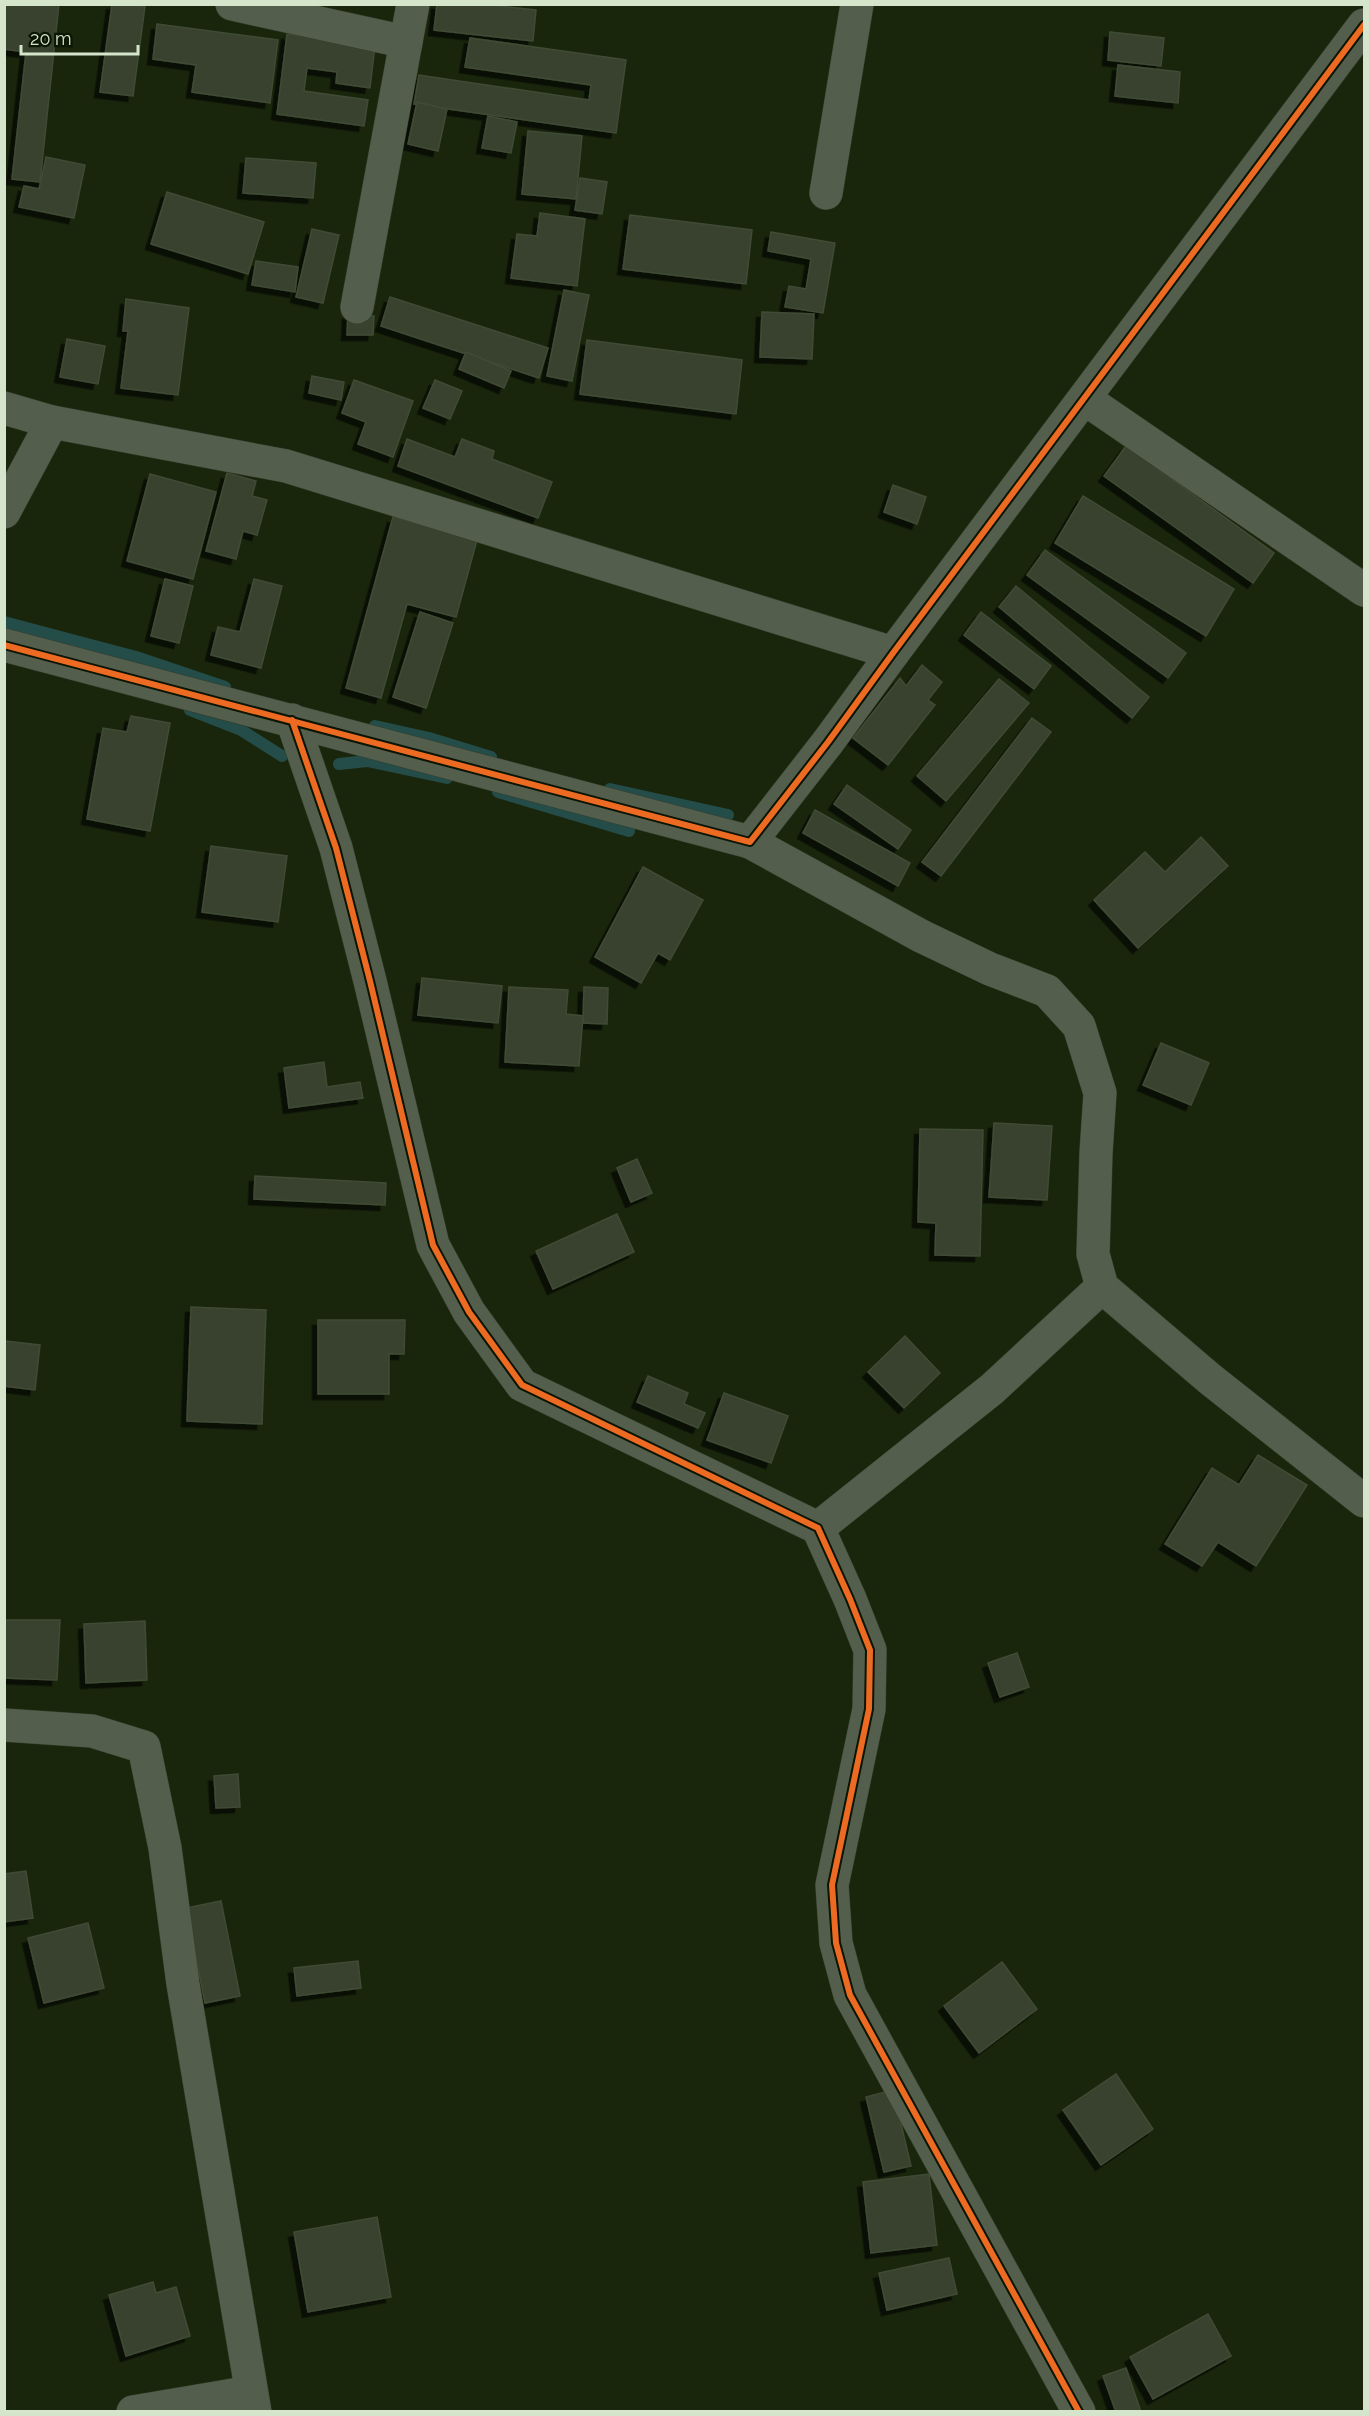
<svg xmlns="http://www.w3.org/2000/svg" width="1369" height="2416" font-family="Raleway,sans-serif">
<style>
.lines{fill:none;stroke-linecap:round;stroke-linejoin:round}
.stream{stroke:#244c49;stroke-width:12}
.building{fill:#37422d;stroke:#404b36;stroke-width:1.5;filter:url(#shadow)}
.minor-casing{stroke:#343f2c;stroke-width:34}
.minor{stroke:#545e4c;stroke-width:33}
.cycleway-casing{stroke:#0b1504;stroke-width:10}
.cycleway{stroke:#ed6a23;stroke-width:6}
</style>
<defs>
<filter id="shadow"><feDropShadow dx="-5.5" dy="5.5" stdDeviation="0" flood-color="#0009"/></filter>
</defs>
<rect width="100%" height="100%" fill="#19260c"/>
<g class="lines">
<!-- stream -->
<g class="stream">
<path d="M4,622l132,35 89,30"/>
<path d="M190,710l51,20 41,26"/>
<path d="M375,726l54,12 62,19"/>
<path d="M339,764l28,-3 80,17"/>
<path d="M610,789l118,26"/>
<path d="M498,792l131,39"/>
</g>
</g>
<!-- building -->
<g class="building">
<path d="M5,4h54l-19,178 -28,-3 14,-127 -22,-3z"/>
<path d="M112,4l33,2 -12,90 -33,-4z"/>
<path d="M437,4h45l54,6 -3,31 -99,-11z"/>
<path d="M157,24l121,16 -8,63 -78,-11 4,-27 -43,-6z"/>
<path d="M1110,32l54,6 -3,28 -53,-6z"/>
<path d="M287,34l88,12 -5,42 -34,-5 1,-11 -30,-4 -3,23 64,9 -4,26 -87,-12z"/>
<path d="M470,38l156,22 -10,73 -202,-29 5,-29 170,25 2,-15 -126,-18z"/>
<path d="M1118,65l62,7 -2,31 -63,-7z"/>
<path d="M417,102l30,7 -9,42 -30,-7z"/>
<path d="M488,116l29,6 -6,31 -29,-5z"/>
<path d="M528,131l54,5 -6,63 -54,-5z"/>
<path d="M46,157l39,8 -11,53 -55,-11 5,-21 15,3z"/>
<path d="M246,158l70,5 -3,35 -70,-5z"/>
<path d="M580,178l27,4 -5,32 -27,-4z"/>
<path d="M167,192l97,30 -16,52 -97,-30z"/>
<path d="M540,213l45,6 -8,67 -66,-8 6,-44 20,2z"/>
<path d="M630,215l122,15 -6,54 -123,-15z"/>
<path d="M312,229l27,6 -16,68 -27,-6z"/>
<path d="M771,232l64,11 -12,70 -38,-6 4,-21 17,3 5,-30 -43,-8z"/>
<path d="M256,261l42,6 -3,25 -43,-7z"/>
<path d="M564,290l25,5 -17,86 -25,-5z"/>
<path d="M390,297l158,51 -9,30 -158,-52z"/>
<path d="M126,299l63,9 -11,87 -57,-7 7,-57h-5z"/>
<path d="M762,312l52,2 -2,45 -52,-2z"/>
<path d="M348,314l26,2 -1,19h-26z"/>
<path d="M67,339l38,7 -7,38 -38,-7z"/>
<path d="M587,340l155,20 -6,54 -156,-20z"/>
<path d="M466,352l45,19 -7,17 -45,-19z"/>
<path d="M312,376l32,6 -3,18 -32,-7z"/>
<path d="M354,380l59,21 -20,56 -35,-13 8,-22 -24,-9z"/>
<path d="M435,380l27,11 -12,28 -27,-11z"/>
<path d="M407,439l48,18 7,-18 32,12 -2,8 60,23 -14,36 -140,-52z"/>
<path d="M1126,446l148,107 -21,30 -149,-107z"/>
<path d="M227,473l29,8 -4,15 15,4 -10,35 -14,-4 -7,28 -30,-8z"/>
<path d="M150,474l66,18 -23,87 -66,-18z"/>
<path d="M893,485l33,12 -9,27 -33,-12z"/>
<path d="M1083,496l151,93 -28,47 -151,-93z"/>
<path d="M393,517l84,23 -21,77 -49,-13 -26,94 -35,-10z"/>
<path d="M1045,550l141,103 -18,25 -141,-103z"/>
<path d="M165,579l28,7 -14,57 -28,-7z"/>
<path d="M254,579l28,7 -21,82 -50,-13 7,-28 22,5z"/>
<path d="M1016,586l133,111 -17,21 -133,-111z"/>
<path d="M420,612l33,11 -27,85 -33,-11z"/>
<path d="M981,612l70,54 -17,23 -70,-54z"/>
<path d="M922,665l20,17 -14,18 7,5 -47,60 -35,-27 47,-60 6,8z"/>
<path d="M999,679l30,24 -83,98 -29,-25z"/>
<path d="M131,716l39,7 -20,108 -63,-12 16,-91 24,4z"/>
<path d="M1032,718l19,14 -110,144 -19,-14z"/>
<path d="M847,785l64,45 -13,19 -64,-45z"/>
<path d="M815,810l95,53 -12,23 -95,-53z"/>
<path d="M1201,837l27,29 -90,82 -44,-48 51,-48 20,20z"/>
<path d="M211,846l76,10 -9,66 -76,-10z"/>
<path d="M643,867l60,33 -33,60 -12,-7 -17,30 -46,-26z"/>
<path d="M422,978l80,8 -4,37 -80,-8z"/>
<path d="M509,987l59,3 -2,24 17,2 -4,50 -74,-4z"/>
<path d="M584,987l24,1 -1,36 -24,-1z"/>
<path d="M1161,1043l48,20 -18,42 -48,-20z"/>
<path d="M324,1062l3,25 33,-5 3,16 -74,10 -5,-40z"/>
<path d="M994,1123l58,3 -5,74 -58,-3z"/>
<path d="M920,1129l63,1 -3,126 -45,-1 1,-32 -18,-1z"/>
<path d="M637,1159l15,34 -21,9 -14,-34z"/>
<path d="M255,1176l131,7 -1,22 -131,-6z"/>
<path d="M617,1214l17,38 -81,37 -17,-38z"/>
<path d="M191,1307l75,3 -4,114 -75,-3z"/>
<path d="M318,1320h87l-1,34h-15v40h-71z"/>
<path d="M905,1336l35,37 -36,35 -36,-36z"/>
<path d="M5,1341l35,4 -5,45 -31,-4z"/>
<path d="M648,1376l40,17 -4,11 21,9 -7,15 -61,-26z"/>
<path d="M724,1393l64,23 -17,47 -64,-23z"/>
<path d="M1258,1455l49,30 -51,81 -38,-24 -16,24 -37,-22 47,-76 27,17z"/>
<path d="M4,1620h56l-3,60 -53,-2z"/>
<path d="M145,1621l2,59 -61,3 -2,-59z"/>
<path d="M1017,1653l12,34 -29,10 -12,-34z"/>
<path d="M238,1774l2,33 -24,1 -2,-32z"/>
<path d="M26,1871l7,47 -29,4v-48z"/>
<path d="M221,1901l19,95 -35,7 -19,-95z"/>
<path d="M88,1923l16,65 -60,15 -16,-65z"/>
<path d="M358,1961l3,27 -64,8 -3,-28z"/>
<path d="M1002,1962l35,47 -58,44 -35,-47z"/>
<path d="M1116,2074l37,55 -52,36 -38,-55z"/>
<path d="M893,2090l18,76 -27,6 -18,-75z"/>
<path d="M929,2174l8,71 -66,8 -8,-71z"/>
<path d="M377,2217l14,80 -83,15 -14,-80z"/>
<path d="M949,2258l8,36 -70,16 -8,-37z"/>
<path d="M153,2282l3,11 20,-6 14,49 -64,20 -17,-61z"/>
<path d="M1208,2314l23,42 -78,43 -23,-42z"/>
<path d="M1126,2368l15,44h-25l-13,-36z"/>
</g>
<g class="lines">
<!-- minor casing -->
<g class="minor-casing">
<g id="minor">
<path d="M232,4l174,38"/>
<path d="M826,193l31,-189"/>
<path d="M357,307l56,-303"/>
<path d="M1085,399l279,191"/>
<path d="M4,408l48,14 234,44 607,187"/>
<path d="M4,512l48,-90"/>
<path d="M4,645l746,197 78,-100 65,-89 471,-628"/>
<path d="M292,720l44,128 34,133 63,264 36,67 53,73 296,143 32,71 20,51 -1,59 -37,176 4,58 14,52 229,417"/>
<path d="M750,842l171,94 69,33 57,22 32,35 21,67 -4,60 -3,101 9,33 108,92 154,122"/>
<path d="M818,1528l174,-139 110,-102"/>
<path d="M4,1725l88,6 52,16 21,101 18,136 72,428"/>
<path d="M133,2412l118,-20"/>
</g>
</g>
<!-- minor -->
<use href="#minor" class="minor"/>
<!-- cycleway casing -->
<g class="cycleway-casing">
<g id="cycleway">
<path d="M4,645l746,197 78,-100 65,-89 471,-628"/>
<path d="M292,720l44,128 34,133 63,264 36,67 53,73 296,143 32,71 20,51 -1,59 -37,176 4,58 14,52 229,417"/>
</g>
</g>
<!-- cycleway -->
<use href="#cycleway" class="cycleway"/>
</g>
<!-- border -->
<rect width="1369" height="2416" fill="none" stroke="#d5e5cb" stroke-width="12"/>
<!-- scale -->
<path d="M21 45v9h117v-9" fill="none" stroke="#d5e5cb" stroke-width="3"/>
<text x="30" y="45" font-size="18" fill="#d5e5cb" stroke="#0b1504" stroke-width="4.5" paint-order="stroke">20 m</text>
</svg>
